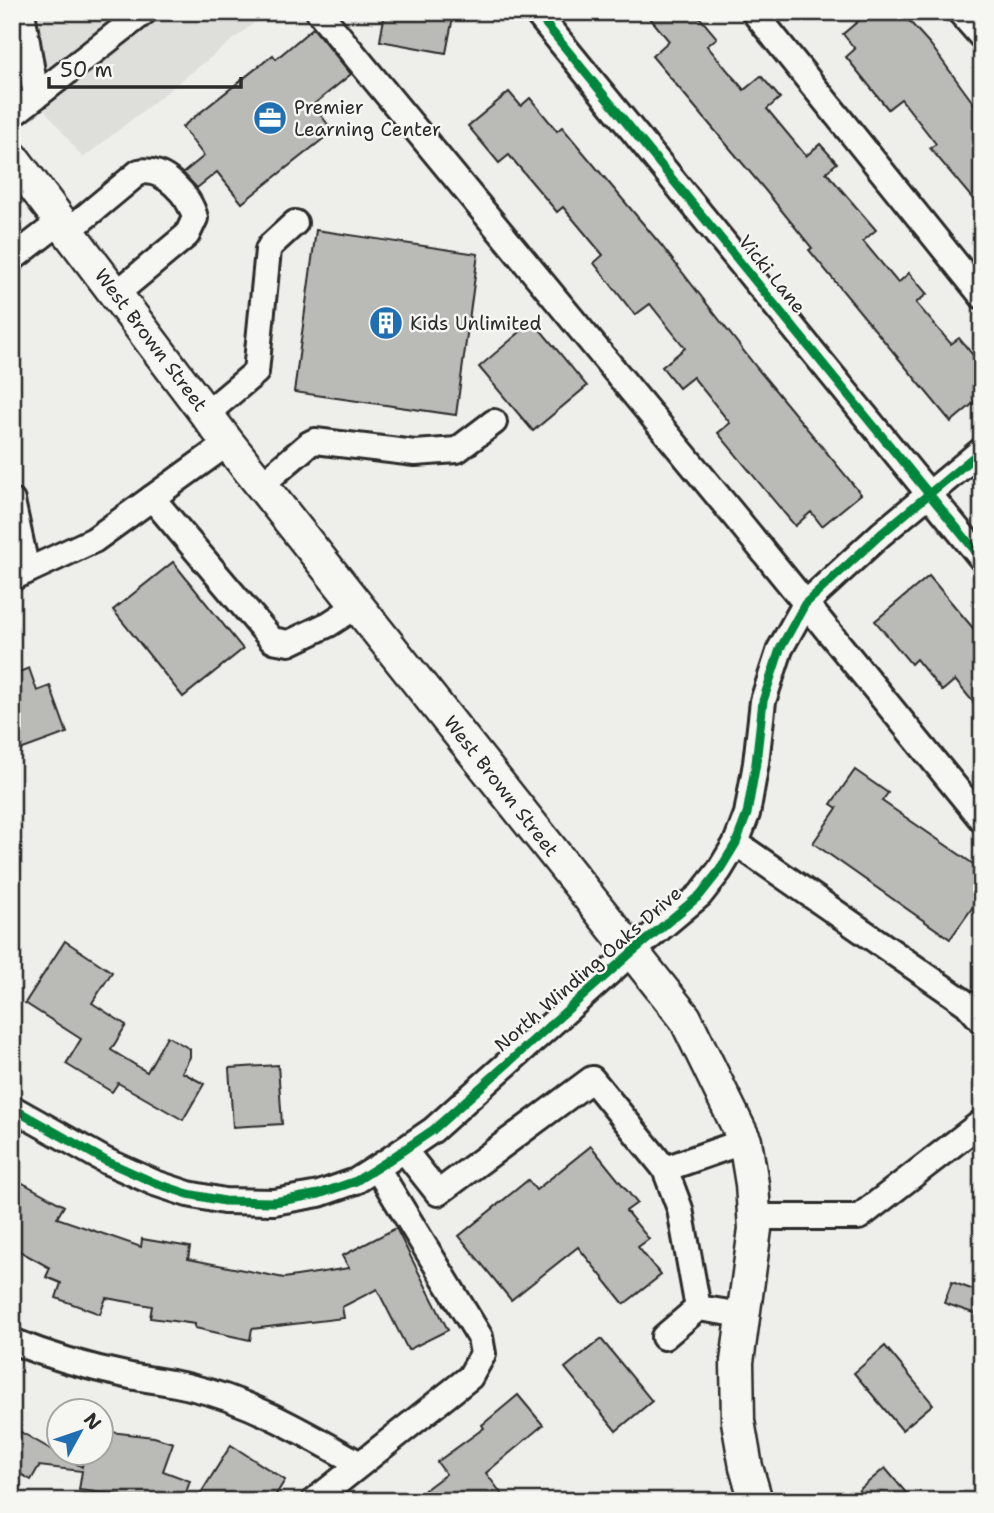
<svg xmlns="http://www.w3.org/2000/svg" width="994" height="1513" font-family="'Shantell Sans',sans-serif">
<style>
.built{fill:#dededb}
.building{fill:#babab7;stroke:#2b2b2b;stroke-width:2}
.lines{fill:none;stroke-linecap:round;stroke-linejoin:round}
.minor-casing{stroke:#2b2b2b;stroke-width:30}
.major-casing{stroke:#2b2b2b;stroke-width:37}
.minor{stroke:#f6f6f2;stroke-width:24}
.major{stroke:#f6f6f2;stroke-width:32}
.cycleway-casing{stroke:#f6f6f2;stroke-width:13}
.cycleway{stroke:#00873e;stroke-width:9}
.labels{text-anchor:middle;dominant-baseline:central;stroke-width:5;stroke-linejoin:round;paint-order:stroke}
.poi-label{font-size:19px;fill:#2b2b2b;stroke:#f6f6f2;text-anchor:start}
.street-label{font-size:19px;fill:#2b2b2b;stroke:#f6f6f2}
</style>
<rect width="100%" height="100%" fill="#eeeeea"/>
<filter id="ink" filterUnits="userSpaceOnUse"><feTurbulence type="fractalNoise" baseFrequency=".0143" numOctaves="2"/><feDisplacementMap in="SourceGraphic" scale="14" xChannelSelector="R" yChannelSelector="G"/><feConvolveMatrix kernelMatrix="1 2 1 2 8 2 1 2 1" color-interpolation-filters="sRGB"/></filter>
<g filter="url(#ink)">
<!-- built -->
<path class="built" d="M12,12h256l-185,146 -71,-90z"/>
<!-- building -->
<g class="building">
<path d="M385,12h69l-8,41 -66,-12z"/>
<path d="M645,12h50l22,26 -10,8 37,44 17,-14 19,22 -13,11 39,47 14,-12 17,19 -11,9 50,58 -13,11 35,42 11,-10 18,21 -11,9 35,41 8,-6 23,28v30l-31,26 -142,-172 3,-2 -47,-58 -113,-134 17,-15z"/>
<path d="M869,12h32l29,32 52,71v95l-52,-62 6,-4 -35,-45 -13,10 -42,-52 9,-8 -12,-15z"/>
<path d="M313,28l38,46 -38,31 20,26 -91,72 -25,-31 -20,16 -14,-15 21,-17 -22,-29 91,-72 3,4z"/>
<path d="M509,92l12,14 9,-8 27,33 5,-4 99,118 96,123 104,126 -39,32 -11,-14 -16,14 -77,-93 12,-10 -37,-46 -14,11 -17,-21 23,-19 -35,-44 -15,11 -41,-52 9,-8 -40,-48 -6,5 -48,-57 -10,8 -31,-37z"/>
<path d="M316,230l162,24 -22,161 -162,-23z"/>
<path d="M533,321l54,65 -54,45 -54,-64z"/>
<path d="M173,562l70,87 -60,48 -70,-87z"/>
<path d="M929,576l44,52 9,-7v92l-27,-33 -13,11 -26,-32 -5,5 -36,-43z"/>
<path d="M29,668l8,23 13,-5 17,47 -55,20v-78z"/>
<path d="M855,770l33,23 -6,8 100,69v24l-32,45 -137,-96 24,-35 -6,-4z"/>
<path d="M65,941l47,31 -20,31 34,22 -15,25 36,22 20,-36 23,13v8l-8,15 22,12 -21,36 -65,-37 -6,9 -46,-28 15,-25 -56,-36z"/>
<path d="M278,1065l4,59 -49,3 -4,-59z"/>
<path d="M591,1146l46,57 -11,8 23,28 -11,8 23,28 -37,29 -46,-57 -67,53 -52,-64 69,-56 8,10z"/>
<path d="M12,1177l52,29 -7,12 84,29 1,-8 48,8 -2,12 96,19 65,-10 -7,-12 54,-28 52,102 -40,20 -31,-61 -35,18 2,11 -92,11 -2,11 -55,-12v-4l-45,-6 2,-12 -46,-8 -6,16 -44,-16 5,-15 -15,-6 4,-9 -38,-21z"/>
<path d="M952,1282l30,11v23l-38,-13z"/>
<path d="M601,1339l51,62 -36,30 -51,-63z"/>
<path d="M885,1346l48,58 -31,26 -48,-57z"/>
<path d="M518,1395l25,30 -57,48 21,28h-97l36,-27 -9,-12 47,-34 -2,-3z"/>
<path d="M12,1427l70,40 2,-14h18v-22l52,6 19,6 -10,28 27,10 -7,20h-47l-17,-6 -40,-5 3,-19 -43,-5 -8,14 -19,-11z"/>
<path d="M231,1445l54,35 -13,21h-76z"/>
<path d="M885,1468l28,33h-67z"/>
</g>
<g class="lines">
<!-- minor casing -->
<g class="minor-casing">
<g id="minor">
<path d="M22,12l14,84"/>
<path d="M319,12l418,507 245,301"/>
<path d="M536,12l446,547"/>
<path d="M754,12l228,284"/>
<path d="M960,12l22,25"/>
<path d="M12,115l132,-103"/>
<path d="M68,231l71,-59c24,-6 51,24 56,46l-8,17 -71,59"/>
<path d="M12,259l49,-38"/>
<path d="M206,414l50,-42 12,-122 3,-5 24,-22"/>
<path d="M261,485l48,-41 6,-3 100,12 42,-3 37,-28"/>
<path d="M152,498l120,142 17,3 40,-19 28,-18"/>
<path d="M12,501l15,70"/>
<path d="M12,578l82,-38 134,-97"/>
<path d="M736,843l231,161 15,17"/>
<path d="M12,1108l94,53 49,22 33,11 36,7 50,1 45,-8 37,-13 30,-19 47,-32 199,-178 68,-57 19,-24 17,-28 11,-29 9,-51 7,-62 17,-52 25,-45 76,-70 101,-84"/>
<path d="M404,1150l34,43 154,-114 73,90 80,-28"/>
<path d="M665,1169l15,40 18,99 45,7"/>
<path d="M754,1217h105l123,-95"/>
<path d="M664,1337l34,-29"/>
<path d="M12,1341c37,15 75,26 114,34 22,5 46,7 68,13 59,14 114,47 166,76"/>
<path d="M314,1501l156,-124 13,-23 -3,-17 -103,-169"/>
</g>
</g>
<!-- major casing -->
<g class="major-casing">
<path id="major" d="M12,157l216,286 457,575 60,123 7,43 3,45 -18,133 1,59 8,46 10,34"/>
</g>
<!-- minor -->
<use href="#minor" class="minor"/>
<!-- major -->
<use href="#major" class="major"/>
<!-- cycleway casing -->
<g class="cycleway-casing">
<g id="cycleway">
<path d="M536,12l446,547"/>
<path d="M12,1108l94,53 49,22 33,11 36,7 50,1 45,-8 37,-13 30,-19 47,-32 199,-178 68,-57 19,-24 17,-28 11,-29 9,-51 7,-62 17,-52 25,-45 76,-70 101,-84"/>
</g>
</g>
<!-- cycleway -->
<use href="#cycleway" class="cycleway"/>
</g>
</g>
<!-- icons -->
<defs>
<g id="office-disc" transform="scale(1.75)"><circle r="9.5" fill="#1f6fb2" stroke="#f6f6f2"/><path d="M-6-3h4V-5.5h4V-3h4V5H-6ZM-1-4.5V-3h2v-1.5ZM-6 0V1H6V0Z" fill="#fff"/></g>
<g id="building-disc" transform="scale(1.75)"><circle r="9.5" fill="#1f6fb2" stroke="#f6f6f2"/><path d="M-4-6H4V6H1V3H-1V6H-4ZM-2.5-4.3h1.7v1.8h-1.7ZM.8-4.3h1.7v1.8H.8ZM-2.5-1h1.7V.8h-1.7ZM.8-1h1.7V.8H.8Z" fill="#fff"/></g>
</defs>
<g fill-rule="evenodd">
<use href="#office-disc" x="270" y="118"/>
<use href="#building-disc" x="386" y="323"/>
</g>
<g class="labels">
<!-- poi labels -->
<g class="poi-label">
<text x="294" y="107">Premier<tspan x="294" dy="22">Learning Center</tspan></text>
<text x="410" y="323">Kids Unlimited</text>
</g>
<!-- street labels -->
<g class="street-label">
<text transform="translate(772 274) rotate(51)">Vicki Lane</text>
<text transform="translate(151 340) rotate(53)">West Brown Street</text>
<text transform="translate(501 786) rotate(52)">West Brown Street</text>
<text transform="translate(588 969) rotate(-41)">North Winding Oaks Drive</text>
</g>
</g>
<!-- margin -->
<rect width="994" height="1513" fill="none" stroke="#f6f6f2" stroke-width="42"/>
<rect x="21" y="21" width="952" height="1471" fill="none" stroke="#2b2b2b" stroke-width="2.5" filter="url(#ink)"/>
<!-- north arrow -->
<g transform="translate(80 1432) rotate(50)"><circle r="33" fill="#f6f6f2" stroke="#a5a5a2" stroke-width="2"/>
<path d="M0-5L12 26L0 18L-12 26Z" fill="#1f6fb2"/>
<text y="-10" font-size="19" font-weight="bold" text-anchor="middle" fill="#2b2b2b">N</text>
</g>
<!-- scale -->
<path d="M49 77v10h192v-10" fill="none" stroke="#2b2b2b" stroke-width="3.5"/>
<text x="60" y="77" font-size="21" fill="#2b2b2b" stroke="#f6f6f2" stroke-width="5" paint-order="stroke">50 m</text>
</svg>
